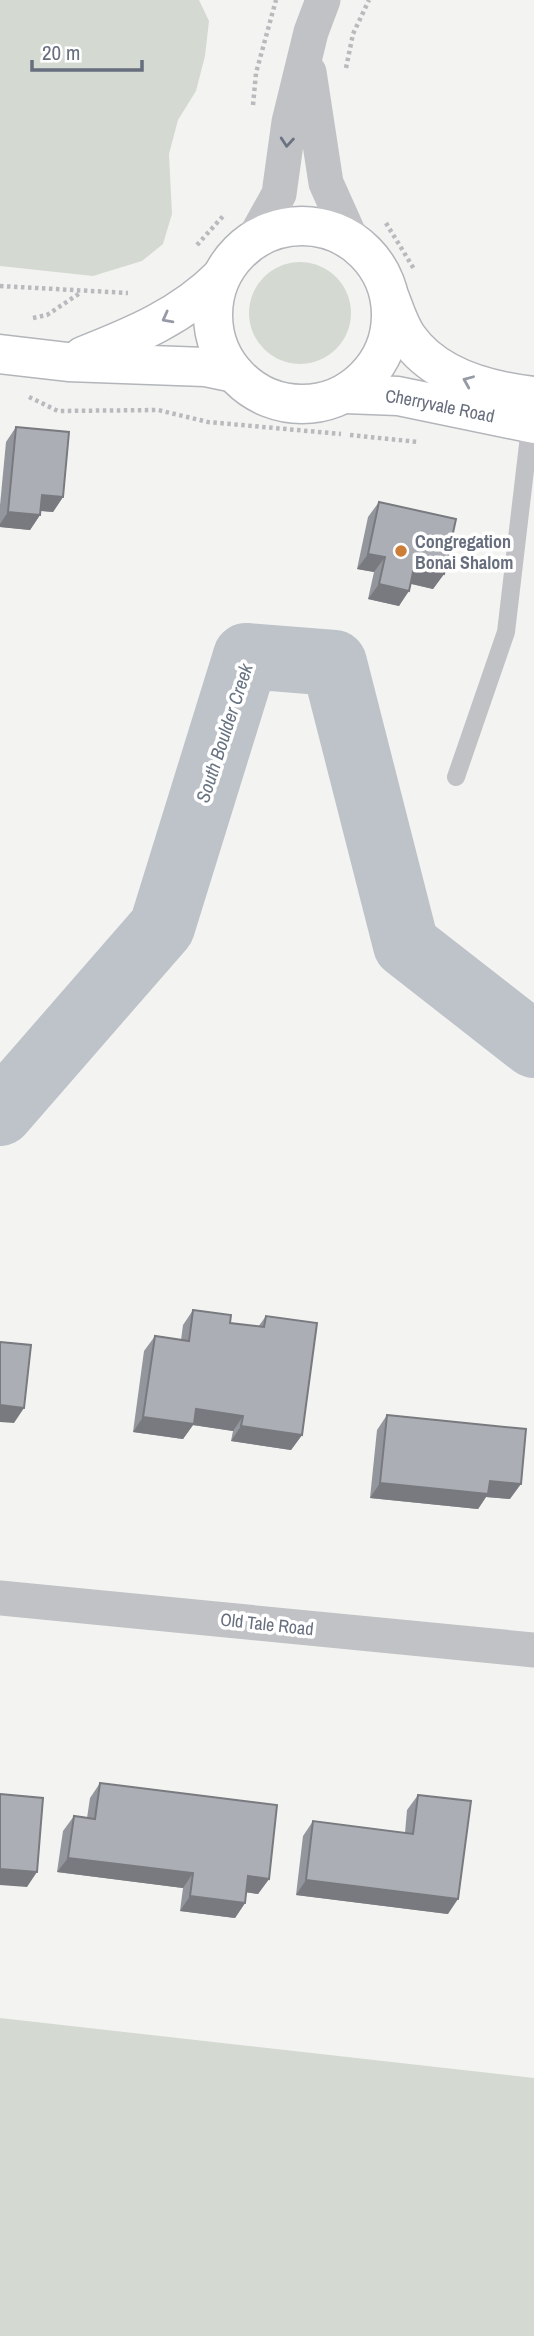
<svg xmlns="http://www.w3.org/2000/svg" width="534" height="2336" font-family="'Archivo Narrow',sans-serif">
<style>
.green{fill:#d4dad2}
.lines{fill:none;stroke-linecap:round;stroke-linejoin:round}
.river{stroke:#bec2c9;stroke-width:66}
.secondary-casing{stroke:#b2b5ba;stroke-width:41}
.path{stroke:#b9babd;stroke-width:4.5;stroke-dasharray:3.5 3.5;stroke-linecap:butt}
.lane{stroke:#c0c2c5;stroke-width:18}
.street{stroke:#c0c2c5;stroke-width:35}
.secondary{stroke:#fff;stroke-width:38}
.wall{fill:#93969c}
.shaded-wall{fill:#787a7f}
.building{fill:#abafb5;stroke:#787a7f;stroke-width:2}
.oneway{stroke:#6b7282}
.oneway2{stroke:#959aa5}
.poi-dot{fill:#cc7e38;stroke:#fff;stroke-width:2.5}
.labels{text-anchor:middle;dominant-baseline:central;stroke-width:7;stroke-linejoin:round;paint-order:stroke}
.street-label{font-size:18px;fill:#676e7e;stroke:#fff}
.poi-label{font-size:18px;font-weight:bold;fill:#676e7e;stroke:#fff;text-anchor:start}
.water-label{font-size:19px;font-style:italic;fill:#687482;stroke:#fff}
</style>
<rect width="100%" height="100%" fill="#f3f4f1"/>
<!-- green -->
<g class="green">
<path d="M0,0h199l10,21 -4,35 -9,35 -18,29 -9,34 3,60 -9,30 -21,17 -49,15 -93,-10z"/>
<circle cx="300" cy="313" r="51"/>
<path d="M0,2018l534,60v258h-534z"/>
</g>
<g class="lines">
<!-- river -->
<path class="river" d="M0,1113l162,-186 84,-271 88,7 72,282 128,100"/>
<!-- secondary casing -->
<g class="secondary-casing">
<g id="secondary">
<circle cx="302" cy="315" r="89"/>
<path d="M390,298c5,13 10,29 18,40 28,40 81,53 126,58"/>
<path d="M0,354l68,8 137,5 29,6"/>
<path d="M83,356c51,-20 99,-40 138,-79"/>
<path id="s1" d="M345,394l53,2 136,28"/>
</g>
</g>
<!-- path -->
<g class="path">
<path d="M346,68l7,-34 16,-34"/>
<path d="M253,105l3,-32 20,-73"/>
<path d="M386,223l28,46"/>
<path d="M197,245l27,-30"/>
<path d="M0,286l128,7"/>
<path d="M33,318l14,-3 33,-22"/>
<path d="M29,397l29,14 100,-1 50,12 133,12"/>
<path d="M350,435l68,7"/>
</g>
<!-- lane -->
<path class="lane" d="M456,777l50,-145 25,-213"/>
<!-- street -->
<g class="street">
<path d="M309,72l17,111 26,58"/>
<path d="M254,239l25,-45 10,-72 22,-90 12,-32"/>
<path d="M0,1598l534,52"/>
</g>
<!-- secondary -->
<use href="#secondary" class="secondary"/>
</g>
<!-- wall -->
<g class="wall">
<path d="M16,427l47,70 -10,15 -12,-1 -1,4 -10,15 -30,-3v-22l6,-63z"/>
<path d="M379,502l65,72 -11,15 -22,-5 -12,22 -31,-7 6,-27 -17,-3 11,-52z"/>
<path d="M193,1310l37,13 28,4 8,-11 36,119 -11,15 -60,-9 2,-10 -40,-6 -10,14 -50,-7 11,-81 11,-15 26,4 2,-15z"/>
<path d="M387,1415l123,84 -24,-2 -8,12 -108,-11 7,-68z"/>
<path d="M100,1783l169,96 -11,15 -12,-2 -1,11 -10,15 -55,-7 3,-23 -126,-16 6,-41 11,-15 13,2 3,-20z"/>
<path d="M418,1795l30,119 -152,-19 7,-59 10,-15 92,12 2,-23z"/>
</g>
<!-- shaded-wall -->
<g class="shaded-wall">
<path d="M42,495l21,2 -10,15 -21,-2z"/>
<path d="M8,512l32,3 -10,15 -30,-3v-3z"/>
<path d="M368,554l17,3 -11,15 -17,-3z"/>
<path d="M414,568l30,6 -11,15 -29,-7z"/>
<path d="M379,584l30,7 -10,15 -31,-7z"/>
<path d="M0,1405l24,3 -10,15 -14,-1z"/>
<path d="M196,1409l47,7 -10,15 -40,-6 -10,14 -50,-7 10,-15z"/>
<path d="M241,1426l61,9 -11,15 -60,-9z"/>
<path d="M490,1481l31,3 -11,15 -24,-2 -8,12 -108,-11 10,-15z"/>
<path d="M68,1858l125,15 -10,15 -126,-16z"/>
<path d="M0,1869l37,3 -10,15 -27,-2z"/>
<path d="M248,1876l21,3 -11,15 -20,-3z"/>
<path d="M306,1880l152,19 -10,15 -152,-19z"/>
<path d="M190,1896l55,7 -10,15 -55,-7z"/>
</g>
<!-- building -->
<g class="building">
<path d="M16,427l53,5 -6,65 -21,-2 -2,20 -32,-3z"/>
<path d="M379,502l77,17 -12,55 -30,-6 -5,23 -30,-7 6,-27 -17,-3z"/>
<path d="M193,1310l38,5 -1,8 34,4 2,-11 51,7 -15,112 -61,-9 2,-10 -47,-7 -2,15 -51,-7 12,-81 34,5z"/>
<path d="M0,1342l31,3 -7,63 -24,-3z"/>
<path d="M387,1415l139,14 -5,55 -31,-3 -2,13 -108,-11z"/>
<path d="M100,1783l177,22 -8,74 -21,-3 -3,27 -55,-7 3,-23 -125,-15 6,-42 21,3z"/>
<path d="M0,1794l43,4 -6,74 -37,-3z"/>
<path d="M418,1795l53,6 -13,98 -152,-19 7,-59 100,13z"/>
</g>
<!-- one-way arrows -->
<defs><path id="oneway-chevron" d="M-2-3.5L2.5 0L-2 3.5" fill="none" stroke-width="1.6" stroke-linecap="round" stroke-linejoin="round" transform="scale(1.75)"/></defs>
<use class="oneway" href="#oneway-chevron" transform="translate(287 142) rotate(95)"/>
<g class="oneway2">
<use href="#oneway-chevron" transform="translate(167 318) rotate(152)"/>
<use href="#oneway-chevron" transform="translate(468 381) rotate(-157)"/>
</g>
<!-- markers -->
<circle class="poi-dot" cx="401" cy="551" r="7"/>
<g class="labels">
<!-- street labels -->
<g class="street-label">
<text stroke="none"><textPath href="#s1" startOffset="96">Cherryvale Road</textPath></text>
<text transform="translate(267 1624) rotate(6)">Old Tale Road</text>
</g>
<!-- poi labels -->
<g class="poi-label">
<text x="415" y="541">Congregation<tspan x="415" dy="21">Bonai Shalom</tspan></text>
</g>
<!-- water labels -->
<g class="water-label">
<text transform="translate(224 733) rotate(-72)">South Boulder Creek</text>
</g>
</g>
<!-- scale -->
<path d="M32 60v10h110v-10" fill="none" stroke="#676e7e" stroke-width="3.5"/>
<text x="42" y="60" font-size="21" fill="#676e7e" stroke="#ffffff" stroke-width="5" paint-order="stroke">20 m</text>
</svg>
